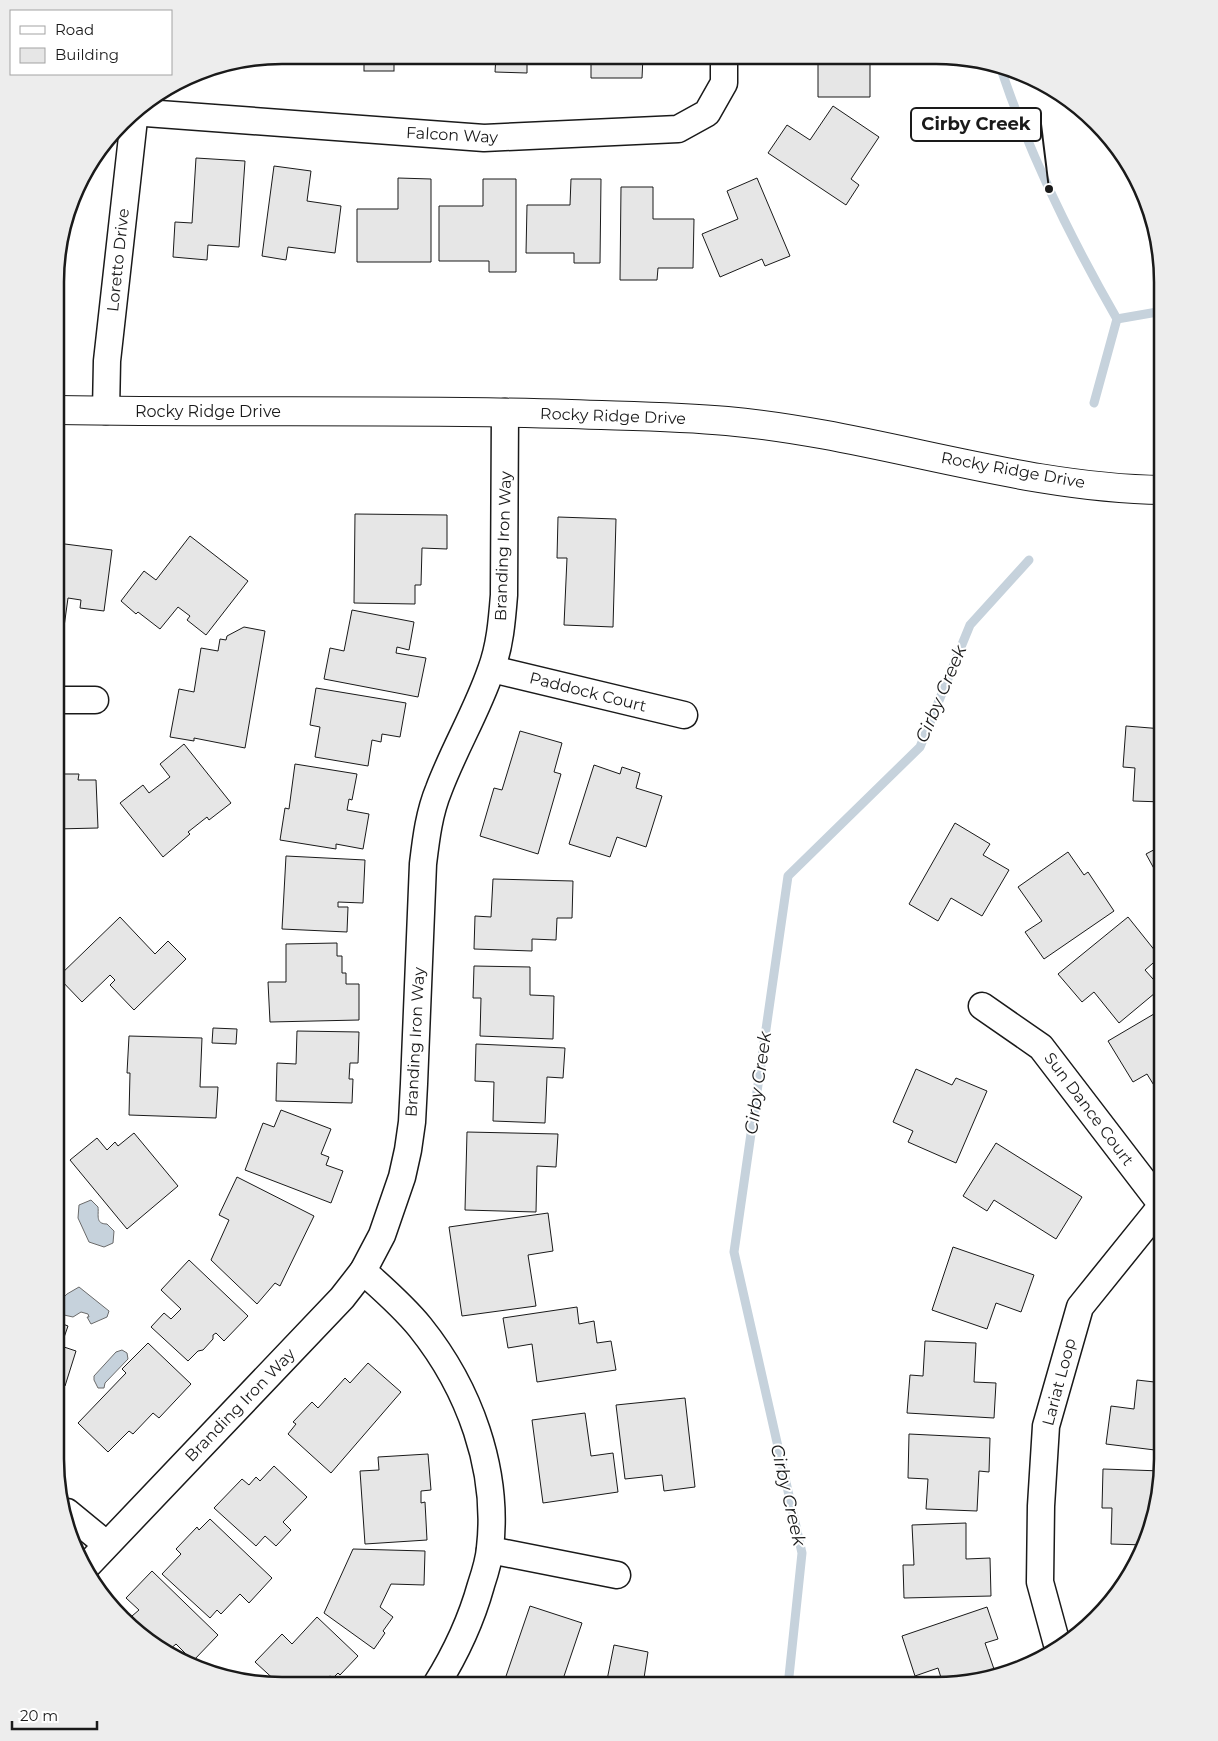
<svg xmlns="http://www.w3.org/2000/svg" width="1218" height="1741" font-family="Montserrat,sans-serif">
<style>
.water{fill:#c6d2dc;stroke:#6a6a6a}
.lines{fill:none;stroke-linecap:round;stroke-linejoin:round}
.stream{stroke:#c6d2dc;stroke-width:9}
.building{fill:#e6e6e6;stroke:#1a1a1a}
.minor-casing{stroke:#1a1a1a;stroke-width:29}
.secondary-casing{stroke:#1a1a1a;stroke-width:30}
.minor{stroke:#fff;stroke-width:26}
.secondary{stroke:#fff;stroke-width:28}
.labels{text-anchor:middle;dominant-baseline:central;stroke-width:4;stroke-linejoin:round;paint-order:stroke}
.street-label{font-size:16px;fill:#1a1a1a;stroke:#fff}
.water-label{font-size:18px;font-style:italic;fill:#1a1a1a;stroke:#fff}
.rim{fill:none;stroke:#1a1a1a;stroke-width:2.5}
.leader{fill:none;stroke:#1a1a1a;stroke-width:2}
.callout-dot{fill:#1a1a1a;stroke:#fff;stroke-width:2}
.callout{fill:#fff;stroke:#1a1a1a;stroke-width:2}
.callout-label{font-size:18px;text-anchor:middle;font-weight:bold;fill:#1a1a1a}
</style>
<rect width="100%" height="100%" fill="#fff"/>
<!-- water -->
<g class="water">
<path d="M91,1200l7,7c1,8 -3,17 9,17l7,7 -1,12 -9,4 -15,-5 -11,-24 1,-13z"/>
<path d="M79,1287l30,24 -2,6 -16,7 -4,-7h2l-1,-3 -7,-2 -8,5 -9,-2 -2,-7 1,-4 -8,-3 2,-7 8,2 2,-2z"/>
<path d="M122,1350l5,3 1,6 -23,24 -1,5h-6l-4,-8v-4l22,-24z"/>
</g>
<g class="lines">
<!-- stream -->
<g class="stream">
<path d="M1000,66c29,88 71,173 117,253l-23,84"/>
<path d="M1117,319l46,-8"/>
<path d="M788,1686l14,-133 -68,-301 54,-376 132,-129 50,-122 59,-65"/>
</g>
</g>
<!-- building -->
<g class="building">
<rect x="364" y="55" width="30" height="16"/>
<path d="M496,56h31v17l-32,-1z"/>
<path d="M591,56h52l-1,22h-51z"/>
<path d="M790,56l80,1v40h-52v-40z"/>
<path d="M833,106l46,31 -28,42 8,6 -13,20 -78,-52 19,-28 23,15z"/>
<path d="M196,158l49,3 -6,86 -31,-2 -1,15 -34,-3 2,-35 17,1z"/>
<path d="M274,166l37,5 -4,30 34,5 -6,47 -47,-6 -2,13 -24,-4z"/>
<path d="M398,178l33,1v83h-74v-53h41z"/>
<path d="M757,178l33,78 -25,10 -3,-7 -42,18 -18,-43 36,-15 -11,-28z"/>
<path d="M483,179h33v93h-27v-11h-50v-55h44z"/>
<path d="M571,179h30l-1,84h-26v-10h-48l1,-48h43z"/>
<path d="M621,187h32v32h41l-1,49h-35l-1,12h-37z"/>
<path d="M355,514l92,1v34l-25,-1 -1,37h-6v19l-61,-1z"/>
<path d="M558,517l58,2 -3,108 -49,-2 3,-67h-10z"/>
<path d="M190,536l58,45 -42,54 -19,-15 3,-4 -12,-9 -18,22 -22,-17 -2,2 -15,-13 23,-30 12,9z"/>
<path d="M57,543l55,7 -8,61 -24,-3 1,-8 -13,-2 -4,29 -8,-1z"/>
<path d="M352,610l62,12 -5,28 -12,-3 -1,6 30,5 -8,39 -94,-18 6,-31 14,3z"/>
<path d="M244,627l21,4 -20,117 -51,-10v3l-24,-4 9,-48 15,3 7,-44 17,3 2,-12 6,1 1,-4z"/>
<path d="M316,688l90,15 -6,34 -18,-3 -1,8 -9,-2 -4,26 -53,-9 5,-30 -10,-2z"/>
<path d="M1126,726l37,3v73l-30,-1 2,-33 -12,-1z"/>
<path d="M520,731l42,12 -8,29 7,2 -23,80 -58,-18 14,-48 8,2z"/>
<path d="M184,744l47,59 -22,17 -2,-3 -19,15 2,2 -27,23 -43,-54 23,-18 6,8 21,-16 -10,-13z"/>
<path d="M295,764l62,10 -5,26 -3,-1 -2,11 22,4 -6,35 -27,-5v5l-56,-9 5,-32 4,1z"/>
<path d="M594,765l26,9 2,-7 18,6 -4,15 26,8 -16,51 -29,-10 -7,20 -41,-13z"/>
<path d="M56,774h23l-1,6h18l2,48 -42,1z"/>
<path d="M955,823l35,21 -7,11 26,15 -27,46 -31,-18 -13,23 -29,-17z"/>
<path d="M1163,845v40l-17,-31z"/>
<path d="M1068,852l16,23 4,-3 26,39 -70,48 -19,-27 17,-11 -24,-34z"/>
<path d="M286,856l79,4 -2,43 -25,-1v5h10l-1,25 -65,-3z"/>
<path d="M493,879l80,2 -1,37h-15l-1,22 -24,-1v12l-58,-2 1,-33 16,1z"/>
<path d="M120,917l35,37 13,-13 18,18 -52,51 -24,-25 5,-5 -5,-5 -28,27 -24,-25z"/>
<path d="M1128,917l32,40 -15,13 16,18 -42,35 -25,-31 -12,10 -24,-28z"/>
<path d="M337,943v13h5v17h4v11h13v36l-89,2 -2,-40h18v-38z"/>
<path d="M474,966l56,1v28l24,1 -1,43 -73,-3 1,-38h-8z"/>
<path d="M1159,1011l4,7v82l-16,-26 -14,8 -25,-41z"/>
<path d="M213,1028l24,1 -1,15 -24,-1z"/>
<path d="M297,1031l62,1 -1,31h-8l-1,16h4l-1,24 -76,-2 1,-38 19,1z"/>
<path d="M129,1036l73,2 -2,49h18l-2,31 -87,-3 1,-42h-3z"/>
<path d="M476,1044l89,4 -2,30 -16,-1 -2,46 -52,-2 1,-39 -19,-1z"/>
<path d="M916,1069l36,16 4,-7 31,13 -31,72 -48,-21 5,-11 -20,-9z"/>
<path d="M281,1110l50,19 -10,25 8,3 -3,8 17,6 -12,32 -86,-33 18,-47 11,4z"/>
<path d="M467,1132l91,2 -2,33 -19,-1 -1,46 -71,-2z"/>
<path d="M134,1133l44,53 -51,43 -57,-69 27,-22 10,12 8,-8 3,4z"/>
<path d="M996,1143l86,54 -26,42 -62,-39 -7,11 -24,-15z"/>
<path d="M237,1177l77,39 -34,70 -5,-3 -18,21 -46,-44 18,-40 -10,-5z"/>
<path d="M548,1213l5,38 -25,4 8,51 -74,10 -13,-89z"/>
<path d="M953,1247l81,28 -13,37 -25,-9 -9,26 -55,-19z"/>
<path d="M189,1260l59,56 -24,25 -8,-8 -3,2v4l-10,11 -5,1 -10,10 -37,-34 13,-14 7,6 10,-10 -20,-19z"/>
<path d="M577,1307l2,17 15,-3 3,22 14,-2 5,29 -79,12 -5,-38 -24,4 -5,-30z"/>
<path d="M55,1321l13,5 -7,20 15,5 -11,35 -10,-3z"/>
<path d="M925,1341l51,2 -2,39 22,1 -2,35 -87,-5 3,-38 13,1z"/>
<path d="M148,1343l43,41 -32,34 -6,-5 -20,21 -4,-3 -21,21 -30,-29 48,-50 -4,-4z"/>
<path d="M368,1363l33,29 -70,81 -43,-39 8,-10 -3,-2 19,-20 6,6 27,-30 5,5z"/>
<path d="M1137,1380l26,3v68l-57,-7 5,-38 23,3z"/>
<path d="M685,1398l10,89 -31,4 -2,-16 -37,4 -9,-74z"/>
<path d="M585,1413l6,43 22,-3 5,39 -75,11 -11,-83z"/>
<path d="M909,1434l81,4 -1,34 -10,-1 -2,40 -51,-2 2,-30 -20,-1z"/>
<path d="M428,1454l3,36 -10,1v12l4,-1 2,38 -62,4 -5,-73 19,-1 -1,-13z"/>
<path d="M274,1466l33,31 -24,25 8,8 -15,16 -11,-10 -9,10 -42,-38 28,-29 7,6 7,-8 4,4z"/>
<path d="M1103,1469l59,2 -11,61 -6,13 -34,-1 1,-36h-10z"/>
<path d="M210,1519l62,59 -23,25 -9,-9 -19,20 -4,-4 -7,8 -48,-44 19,-20 -5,-5 21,-22 2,3z"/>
<path d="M966,1523v36l24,-1 1,38 -87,2 -1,-33h11l-2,-40z"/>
<path d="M353,1549l72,2 -1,34 -33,-1 -11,23 13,10 -10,14 2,2 -11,16 -50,-36z"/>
<path d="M152,1571l66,64 -25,26 -17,-17 -7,6 9,9 -34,-20 -12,-14 4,-5 -4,-4 7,-6 -13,-12z"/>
<path d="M530,1606l52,17 -21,62h-58z"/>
<path d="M987,1607l11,32 -13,4 10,29 -52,12 -5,-16 -23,8 -13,-40z"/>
<path d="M317,1617l41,39 -18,19 -2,-2 -5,5 -3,-2 -3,2 7,6h-55l-24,-22 27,-28 10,10z"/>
<path d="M614,1645l34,7 -4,26 38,7h-76z"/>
</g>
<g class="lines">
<!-- minor casing -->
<g class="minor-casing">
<g id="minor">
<path d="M132,112l352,26 194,-9 29,-16 17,-30v-27"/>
<path d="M106,411l1,-50 28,-251"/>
<path d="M492,669l192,46"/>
<path d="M56,700h39"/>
<path d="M982,1006l59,41 121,158"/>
<path d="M363,1271c20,18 40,35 57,56 49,61 79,142 70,221 -1,13 -5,25 -9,37 -10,36 -25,68 -45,100"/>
<path d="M67,1512l39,32"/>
<path d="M490,1550l127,25"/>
<path d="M85,1568l257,-270 21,-27 19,-36 20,-58 6,-27 4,-28 2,-38 9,-220c3,-25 6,-51 16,-75 15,-40 38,-78 52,-119 9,-24 11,-50 13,-75l1,-183"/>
<path d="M1058,1648l-18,-66 1,-76 5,-80 34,-119 83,-103"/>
</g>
</g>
<!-- secondary casing -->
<g class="secondary-casing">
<path id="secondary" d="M57,410c171,3 343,-1 514,4 52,2 104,2 156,7 147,13 288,67 436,69"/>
</g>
<!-- minor -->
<use href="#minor" class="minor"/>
<!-- secondary -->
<use href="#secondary" class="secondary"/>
</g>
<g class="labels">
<!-- street labels -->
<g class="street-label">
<text transform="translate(452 135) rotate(3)">Falcon Way</text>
<text transform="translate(118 260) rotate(-84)">Loretto Drive</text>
<text x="208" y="411">Rocky Ridge Drive</text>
<text transform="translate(613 416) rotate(2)">Rocky Ridge Drive</text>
<text transform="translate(1013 470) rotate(10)">Rocky Ridge Drive</text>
<text transform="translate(503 546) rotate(-88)">Branding Iron Way</text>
<text transform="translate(588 692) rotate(14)">Paddock Court</text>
<text transform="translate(415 1042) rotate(-87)">Branding Iron Way</text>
<text transform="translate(1089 1109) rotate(53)">Sun Dance Court</text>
<text transform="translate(1059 1382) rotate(-75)">Lariat Loop</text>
<text transform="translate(240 1405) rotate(-46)">Branding Iron Way</text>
</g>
<!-- water labels -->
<g class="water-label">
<text transform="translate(941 694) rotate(-67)">Cirby Creek</text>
<text transform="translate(758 1083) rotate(-82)">Cirby Creek</text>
<text transform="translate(788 1495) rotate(77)">Cirby Creek</text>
</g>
</g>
<!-- crop -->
<path d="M0 0H1218V1741H0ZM282 64H936A218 218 0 0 1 1154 282V1459A218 218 0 0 1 936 1677H282A218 218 0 0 1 64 1459V282A218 218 0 0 1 282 64Z" fill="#ededed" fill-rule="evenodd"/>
<path class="rim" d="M282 64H936A218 218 0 0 1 1154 282V1459A218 218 0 0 1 936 1677H282A218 218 0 0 1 64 1459V282A218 218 0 0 1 282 64Z"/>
<!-- callouts -->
<path class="leader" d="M1049 189L1041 124"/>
<circle class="callout-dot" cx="1049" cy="189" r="5"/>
<rect class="callout" x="911" y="108" width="130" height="33" rx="5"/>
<g class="callout-label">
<text x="976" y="130">Cirby Creek</text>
</g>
<!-- legend -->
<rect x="10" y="10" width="162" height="65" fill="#ffffff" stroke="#a3a3a3"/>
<rect x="20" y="26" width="25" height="8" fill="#ffffff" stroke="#a3a3a3"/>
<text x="55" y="35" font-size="15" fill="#1a1a1a">Road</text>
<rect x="20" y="48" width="25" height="15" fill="#e6e6e6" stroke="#a3a3a3"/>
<text x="55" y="60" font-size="15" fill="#1a1a1a">Building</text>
<!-- scale -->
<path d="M12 1721v8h85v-8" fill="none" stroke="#1a1a1a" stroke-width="2.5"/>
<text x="20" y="1721" font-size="15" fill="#1a1a1a" stroke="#ffffff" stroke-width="4" paint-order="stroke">20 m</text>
</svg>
